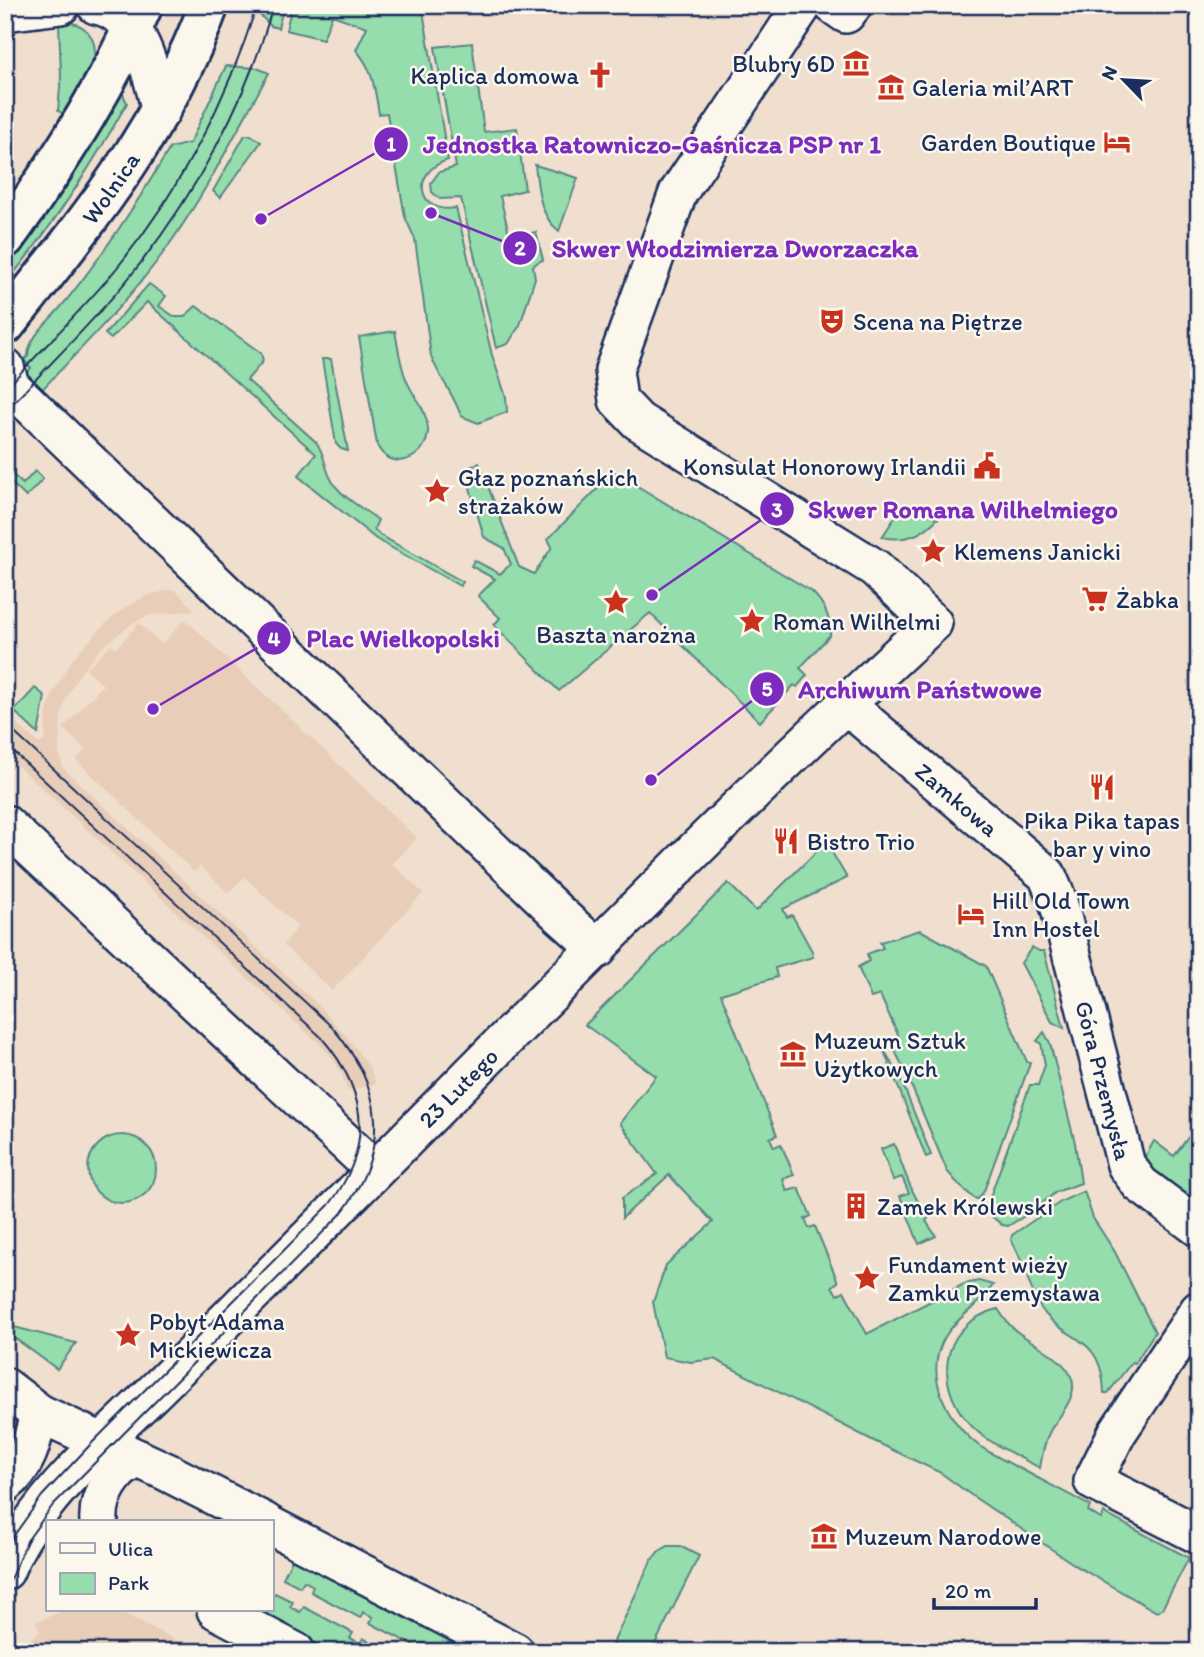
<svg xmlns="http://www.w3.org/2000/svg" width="1204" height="1657" font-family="Itim,sans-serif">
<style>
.built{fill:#e8ceb9}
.green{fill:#95ddac;stroke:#588685;stroke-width:2}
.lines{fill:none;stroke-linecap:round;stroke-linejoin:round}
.minor-casing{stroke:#1b2f5e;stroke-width:42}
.tertiary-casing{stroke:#1b2f5e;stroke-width:44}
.minor{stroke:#fbf7ec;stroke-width:37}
.tertiary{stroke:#fbf7ec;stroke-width:38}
.tram{stroke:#1b2f5e;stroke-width:2}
.labels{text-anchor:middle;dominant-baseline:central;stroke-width:5;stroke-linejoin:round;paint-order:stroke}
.poi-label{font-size:24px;fill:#1b2f5e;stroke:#fbf7ec;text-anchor:start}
.street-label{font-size:24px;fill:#1b2f5e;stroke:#fbf7ec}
.leader{fill:none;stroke:#7b2cbf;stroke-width:2.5}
.callout-dot{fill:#7b2cbf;stroke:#fbf7ec;stroke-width:2.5}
.mark-label{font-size:21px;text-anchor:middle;font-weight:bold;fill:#fff}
.callout-label{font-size:26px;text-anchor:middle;font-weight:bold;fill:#7b2cbf;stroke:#fbf7ec;stroke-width:5;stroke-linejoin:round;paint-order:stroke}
</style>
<rect width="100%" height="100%" fill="#f0dfce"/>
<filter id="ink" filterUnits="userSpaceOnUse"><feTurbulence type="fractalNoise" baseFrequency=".0143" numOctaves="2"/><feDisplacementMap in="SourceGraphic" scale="14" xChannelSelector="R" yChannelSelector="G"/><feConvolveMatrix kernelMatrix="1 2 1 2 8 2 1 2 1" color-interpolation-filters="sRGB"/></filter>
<g filter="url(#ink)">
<!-- built -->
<g class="built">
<path d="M174,589l21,21 -47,6 -14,6 -34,27 -21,26 -13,23 -5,18 -2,35 4,17 252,234 33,36 22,30 6,16 -29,7 -5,-17 -11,-18 -13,-13 -313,-289v-41l34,31 6,-4 1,-24 6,-21 21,-37 33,-35 18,-15 24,-13z"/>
<path d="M185,619l232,219 -25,26 31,29 -91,98 -49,-46 15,-18 -54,-50 -16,16 -28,-27 -6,6 -118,-112 9,-10 -22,-22 40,-43 -17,-16 25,-25 5,4 23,-25 23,21z"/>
<path d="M65,1610h52l82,42h-171l4,-15 8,-5 -4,-10z"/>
</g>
<!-- green -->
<g class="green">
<path d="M250,5h34l-6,23 -7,-2z"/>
<path d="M292,5h130l26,155c-38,11 -31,55 8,48l36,147 14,42 1,15 -29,11 -17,-7c-7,-22 -22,-38 -30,-60l-16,-117 -10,-22 -18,-104 -8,1c-4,-24 -6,-46 -23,-64l11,-23 -35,-12 -9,24 -37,-9z"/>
<path d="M64,22c20,0 34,15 30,36l-30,56 -6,-3 3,-35 -2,-53z"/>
<path d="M472,43l12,89 33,-4 8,62 -25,6 10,42 26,-6 7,28 -5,2 -5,4 2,12 -15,47 -12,19 -12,4 -35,-150 -21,1 -8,-7 -1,-9 8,-11 17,-5 -21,-120z"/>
<path d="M226,66l31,2 12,5c-33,59 -63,120 -103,176 -38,53 -86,100 -131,148l-9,-14 5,-5 -5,-5 5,-5 -7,-8 4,-4c0,-18 21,-35 32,-48 41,-49 77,-105 110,-160l20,-5z"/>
<path d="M121,90l6,13c-36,64 -75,125 -122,181v-15l65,-87z"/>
<path d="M245,135h6l10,7 -41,56 -7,-7z"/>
<path d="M535,165l43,13 -19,53c-20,-15 -21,-43 -24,-66z"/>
<path d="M149,284l17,12 -7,10 16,11h9l12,-11 65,47 2,8 -16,19 69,62c9,12 8,24 15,37 9,18 32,29 47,41l-4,9 6,6 83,47 -3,4 -84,-47 -78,-63 18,-22 -169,-152 -36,37 -6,-5z"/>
<path d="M395,331c3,16 5,33 11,48 7,18 21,30 22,50 1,30 -38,45 -51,16l-18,-108z"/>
<path d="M322,359h9l17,92 -7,-2 -5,-5z"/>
<path d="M479,463l40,104 15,7 18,-27 -4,-8 66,-67 197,119c13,12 20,26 19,44l-30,33 7,7 -10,12 -3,-2 -34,37 -110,-109 -91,78 -65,-66 6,-7 -22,-22 17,-17 -24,-13 3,-6 26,14 11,-10 -7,-16 -20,-11 -18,-63 4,-7z"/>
<path d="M5,468l18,16 12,-13 8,8 -17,18 -21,-20z"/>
<path d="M911,505l27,13c-16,17 -32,24 -56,19l17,-26z"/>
<path d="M35,688l10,8 -7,38 -24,-23z"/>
<path d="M826,842l21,36 -64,31 4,8 5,-2 20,36 1,6 -38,11 2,9 -56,17 56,141 -7,3 4,9 7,-3 13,31 -11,4 4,12 12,-3 12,28 -6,3 4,9 6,-2 23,56 -6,4 5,9 7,-4 23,43 97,-50 15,-3 14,4c-14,23 -41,33 -52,60 -14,34 6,73 32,96 13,11 31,19 46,27 24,13 48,25 71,38l-2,5 13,8 3,-6 85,45 -27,51 -5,3 -79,-45 -107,-72 -30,-22 -67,-32 -160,-82 -23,3 -27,-5 -11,-55 13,-37 47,-43 -44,-47 -47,43v-20l35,-24 -37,-51 36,-47 -71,-51 143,-142 28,28z"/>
<path d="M920,930l66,36 41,96 3,1 -46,128 -6,8 -4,-1 -15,-13 -12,-14 -41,-98 -14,-28 7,-8 -19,-42 -9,3 -13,-31 11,-6 -2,-7 16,-6 -3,-6z"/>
<path d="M1032,947l7,4h5l20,77 -12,-6 -3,-6 -28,-53z"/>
<path d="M1044,1032l6,11 25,100 6,40 -25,9 -23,19 -25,15 -6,-1 -13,-11 -1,-11 42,-118h8l7,-20 -4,-22 -4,-2z"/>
<path d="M882,1046l19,34 30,75 -5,2z"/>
<path d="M1199,1123v81l-50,-38 -5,-7 10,-18 20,15z"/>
<circle cx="122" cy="1169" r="34"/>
<path d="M894,1144c11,27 16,50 35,73l-3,4 10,15 -17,8 -19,-48 9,-3 -7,-16 -9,3 -12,-31z"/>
<path d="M1084,1191l9,27 22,34 40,80 -20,31 -3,-1 -24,31h-4c-2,-63 -42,-49 -65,-88 -12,-21 -15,-45 -28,-65l1,-5 50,-34z"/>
<path d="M998,1309c5,8 10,15 17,21 19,16 66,33 57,64 -4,14 -15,25 -22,37 -6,12 -8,24 -10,37 -20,-11 -44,-21 -62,-36 -45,-38 -43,-107 20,-123z"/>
<path d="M14,1327l62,16 -19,26 -48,-35z"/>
<path d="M668,1546h12l19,10 -47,94 -43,2 42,-91 7,-9z"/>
<path d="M296,1551l195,101h-58l1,-4 -11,-5 -3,6 -50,-26 3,-6 -10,-5 -3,6 -49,-26 2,-6 -9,-5 -4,6 -17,-9z"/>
<path d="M275,1593l18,9 -3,5 10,5 4,-5 49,26 -3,5 10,5 3,-5 27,14h-66l-63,-33 5,-9h5v-10z"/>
</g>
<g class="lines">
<!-- minor casing -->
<g class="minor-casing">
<g id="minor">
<path d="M96,5c45,8 55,69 65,106"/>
<path d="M833,5l13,9 7,-9"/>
<path d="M5,12l56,-7"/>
<path d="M5,367l5,18 10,10 540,520 38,34"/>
<path id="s1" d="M845,704l202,171 11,26 68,264 14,19 59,44"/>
<path d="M5,824l370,346"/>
<path d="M1199,1310l-82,123 -24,48 106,54"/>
<path d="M5,1387l34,26 128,59 98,50"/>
<path d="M5,1484c23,-18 28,-45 34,-71"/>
<path d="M99,1522c-2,-26 15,-55 40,-63"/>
<path d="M271,1526l244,126"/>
<path id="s2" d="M5,1571c27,-69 100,-131 153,-183 41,-40 82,-82 123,-123 216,-215 427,-436 652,-642l-58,-55 -237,-147 -20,-21 -4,-30 64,-177 125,-188"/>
<path d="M216,1610l80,42"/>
</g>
</g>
<!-- tertiary casing -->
<g class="tertiary-casing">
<g id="tertiary">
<path d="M5,238c53,-73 102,-150 138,-233"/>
<path id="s3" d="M5,325c82,-103 158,-194 204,-320"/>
</g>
</g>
<!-- minor -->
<use href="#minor" class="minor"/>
<!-- tertiary -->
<use href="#tertiary" class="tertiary"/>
<!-- tram -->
<g class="tram">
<path d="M5,390c38,-43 80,-82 115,-126 62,-77 107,-165 137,-259"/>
<path d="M5,412c42,-46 88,-89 127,-138 61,-76 116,-174 141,-269"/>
<path d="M5,724l327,303c53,62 59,122 8,188l-287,290 -26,36 -22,50"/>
<path d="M5,744l316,293c47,54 53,110 8,168l-239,240 -48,51 -27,38 -10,19"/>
</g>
</g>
</g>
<!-- icons -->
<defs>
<g id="museum-bare" transform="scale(2.1)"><path d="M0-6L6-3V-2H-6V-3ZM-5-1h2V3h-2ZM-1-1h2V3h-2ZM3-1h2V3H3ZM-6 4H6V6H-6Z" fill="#c8321e" stroke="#fbf7ec" stroke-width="2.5" paint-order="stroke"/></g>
<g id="church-bare" transform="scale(2.1)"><path d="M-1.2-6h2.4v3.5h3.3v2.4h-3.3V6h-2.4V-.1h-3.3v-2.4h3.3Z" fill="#c8321e" stroke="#fbf7ec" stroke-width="2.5" paint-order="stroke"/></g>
<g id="hotel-bare" transform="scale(2.1)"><path d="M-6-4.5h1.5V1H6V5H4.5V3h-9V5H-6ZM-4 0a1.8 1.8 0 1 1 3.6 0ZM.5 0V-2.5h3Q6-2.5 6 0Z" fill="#c8321e" stroke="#fbf7ec" stroke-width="2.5" paint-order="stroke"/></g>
<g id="theatre-bare" transform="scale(2.1)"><path d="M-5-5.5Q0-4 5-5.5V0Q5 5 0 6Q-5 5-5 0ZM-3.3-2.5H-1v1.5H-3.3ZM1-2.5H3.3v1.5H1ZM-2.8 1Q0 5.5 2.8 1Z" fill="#c8321e" stroke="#fbf7ec" stroke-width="2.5" paint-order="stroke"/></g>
<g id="civic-bare" transform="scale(2.1)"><path d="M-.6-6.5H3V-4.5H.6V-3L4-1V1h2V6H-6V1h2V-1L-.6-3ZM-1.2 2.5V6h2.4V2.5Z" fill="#c8321e" stroke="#fbf7ec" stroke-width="2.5" paint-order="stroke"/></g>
<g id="sight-bare" transform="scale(2.1)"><path d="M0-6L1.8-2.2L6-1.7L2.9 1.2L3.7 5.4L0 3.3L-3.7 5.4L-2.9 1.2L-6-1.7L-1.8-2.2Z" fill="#c8321e" stroke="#fbf7ec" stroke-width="2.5" paint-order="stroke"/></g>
<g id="supermarket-bare" transform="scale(2.1)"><path d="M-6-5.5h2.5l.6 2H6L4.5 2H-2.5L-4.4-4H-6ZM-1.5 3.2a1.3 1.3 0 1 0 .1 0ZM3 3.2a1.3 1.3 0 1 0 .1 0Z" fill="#c8321e" stroke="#fbf7ec" stroke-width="2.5" paint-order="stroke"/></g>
<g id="restaurant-bare" transform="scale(2.1)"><path d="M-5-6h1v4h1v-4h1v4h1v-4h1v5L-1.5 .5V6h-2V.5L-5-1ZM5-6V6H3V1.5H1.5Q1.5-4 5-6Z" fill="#c8321e" stroke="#fbf7ec" stroke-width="2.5" paint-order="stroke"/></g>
<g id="building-bare" transform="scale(2.1)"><path d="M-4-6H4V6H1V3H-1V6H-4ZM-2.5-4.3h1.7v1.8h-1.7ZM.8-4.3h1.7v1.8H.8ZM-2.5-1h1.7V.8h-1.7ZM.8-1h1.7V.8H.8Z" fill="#c8321e" stroke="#fbf7ec" stroke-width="2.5" paint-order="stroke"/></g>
</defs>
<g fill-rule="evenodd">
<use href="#museum-bare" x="856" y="63"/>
<use href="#church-bare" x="600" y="75"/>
<use href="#museum-bare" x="891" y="87"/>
<use href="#hotel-bare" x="1117" y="142"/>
<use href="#theatre-bare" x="832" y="321"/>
<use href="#civic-bare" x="987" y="466"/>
<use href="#sight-bare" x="437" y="491"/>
<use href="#sight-bare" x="933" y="551"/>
<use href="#supermarket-bare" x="1095" y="599"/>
<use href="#sight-bare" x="616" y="602"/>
<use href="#sight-bare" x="752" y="621"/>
<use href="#restaurant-bare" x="1102" y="787"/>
<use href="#restaurant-bare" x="786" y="841"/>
<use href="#hotel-bare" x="971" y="914"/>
<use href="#museum-bare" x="793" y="1054"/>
<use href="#building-bare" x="856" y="1206"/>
<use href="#sight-bare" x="867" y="1278"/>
<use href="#sight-bare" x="128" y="1335"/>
<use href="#museum-bare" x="824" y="1536"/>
</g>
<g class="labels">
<!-- poi labels -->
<g class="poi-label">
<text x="835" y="63" text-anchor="end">Blubry 6D</text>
<text x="579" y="75" text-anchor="end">Kaplica domowa</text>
<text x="912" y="87">Galeria mil’ART</text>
<text x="1096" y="142" text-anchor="end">Garden Boutique</text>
<text x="853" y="321">Scena na Piętrze</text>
<text x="966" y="466" text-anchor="end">Konsulat Honorowy Irlandii</text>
<text x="458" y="477">Głaz poznańskich<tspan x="458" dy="28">strażaków</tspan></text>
<text x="954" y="551">Klemens Janicki</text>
<text x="1116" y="599">Żabka</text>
<text x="773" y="621">Roman Wilhelmi</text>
<text x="616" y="634" text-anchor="middle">Baszta narożna</text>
<text x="1102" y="820" text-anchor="middle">Pika Pika tapas<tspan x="1102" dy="28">bar y vino</tspan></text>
<text x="807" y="841">Bistro Trio</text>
<text x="992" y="900">Hill Old Town<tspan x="992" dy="28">Inn Hostel</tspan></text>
<text x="814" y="1040">Muzeum Sztuk<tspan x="814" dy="28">Użytkowych</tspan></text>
<text x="877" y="1206">Zamek Królewski</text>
<text x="888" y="1264">Fundament wieży<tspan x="888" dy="28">Zamku Przemysława</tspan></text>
<text x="149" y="1321">Pobyt Adama<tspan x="149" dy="28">Mickiewicza</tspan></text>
<text x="845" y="1536">Muzeum Narodowe</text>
</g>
<!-- street labels -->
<g class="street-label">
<text stroke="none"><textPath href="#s3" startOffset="173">Wolnica</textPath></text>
<text stroke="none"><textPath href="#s1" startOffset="147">Zamkowa</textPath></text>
<text stroke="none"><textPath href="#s1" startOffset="478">Góra Przemysła</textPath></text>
<text stroke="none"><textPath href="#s2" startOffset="665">23 Lutego</textPath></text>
</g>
</g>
<!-- callouts -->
<path class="leader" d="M261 219L391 144M431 213L520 248M652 595L777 509M153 709L274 638M651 780L767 689"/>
<g class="callout-dot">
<circle cx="261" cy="219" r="7"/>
<circle cx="431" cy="213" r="7"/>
<circle cx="652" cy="595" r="7"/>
<circle cx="153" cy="709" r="7"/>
<circle cx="651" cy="780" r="7"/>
<circle cx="391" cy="144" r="18"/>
<circle cx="520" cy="248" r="18"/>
<circle cx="777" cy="509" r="18"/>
<circle cx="274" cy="638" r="18"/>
<circle cx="767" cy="689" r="18"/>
</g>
<g class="mark-label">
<text x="391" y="151">1</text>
<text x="520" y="255">2</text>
<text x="777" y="517">3</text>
<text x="274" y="646">4</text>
<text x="767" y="696">5</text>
</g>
<g class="callout-label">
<text x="652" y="153">Jednostka Ratowniczo-Gaśnicza PSP nr 1</text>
<text x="735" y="257">Skwer Włodzimierza Dworzaczka</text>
<text x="963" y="518">Skwer Romana Wilhelmiego</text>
<text x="403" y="647">Plac Wielkopolski</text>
<text x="920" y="698">Archiwum Państwowe</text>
</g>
<!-- margin -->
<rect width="1204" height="1657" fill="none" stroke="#fbf7ec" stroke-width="28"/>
<rect x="14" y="14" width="1176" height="1629" fill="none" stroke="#1b2f5e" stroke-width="2.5" filter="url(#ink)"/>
<!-- legend -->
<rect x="46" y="1520" width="228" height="91" fill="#fbf7ec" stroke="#a1a7b3" stroke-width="2"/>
<rect x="60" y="1543" width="35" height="10" fill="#fbf7ec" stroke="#a1a7b3" stroke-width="2"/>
<text x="108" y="1556" font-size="21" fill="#1b2f5e">Ulica</text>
<rect x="60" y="1573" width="35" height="21" fill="#95ddac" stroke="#a1a7b3" stroke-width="2"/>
<text x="108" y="1590" font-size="21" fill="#1b2f5e">Park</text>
<!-- north arrow -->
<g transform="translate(1124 80) rotate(295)" stroke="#fbf7ec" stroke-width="5" paint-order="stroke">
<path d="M0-5L12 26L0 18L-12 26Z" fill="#1b2f5e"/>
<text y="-10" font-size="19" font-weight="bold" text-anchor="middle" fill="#1b2f5e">N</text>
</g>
<!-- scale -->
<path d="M934 1598v10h102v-10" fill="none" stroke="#1b2f5e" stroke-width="3.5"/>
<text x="945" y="1598" font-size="21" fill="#1b2f5e" stroke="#fbf7ec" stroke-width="5" paint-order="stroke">20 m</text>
</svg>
